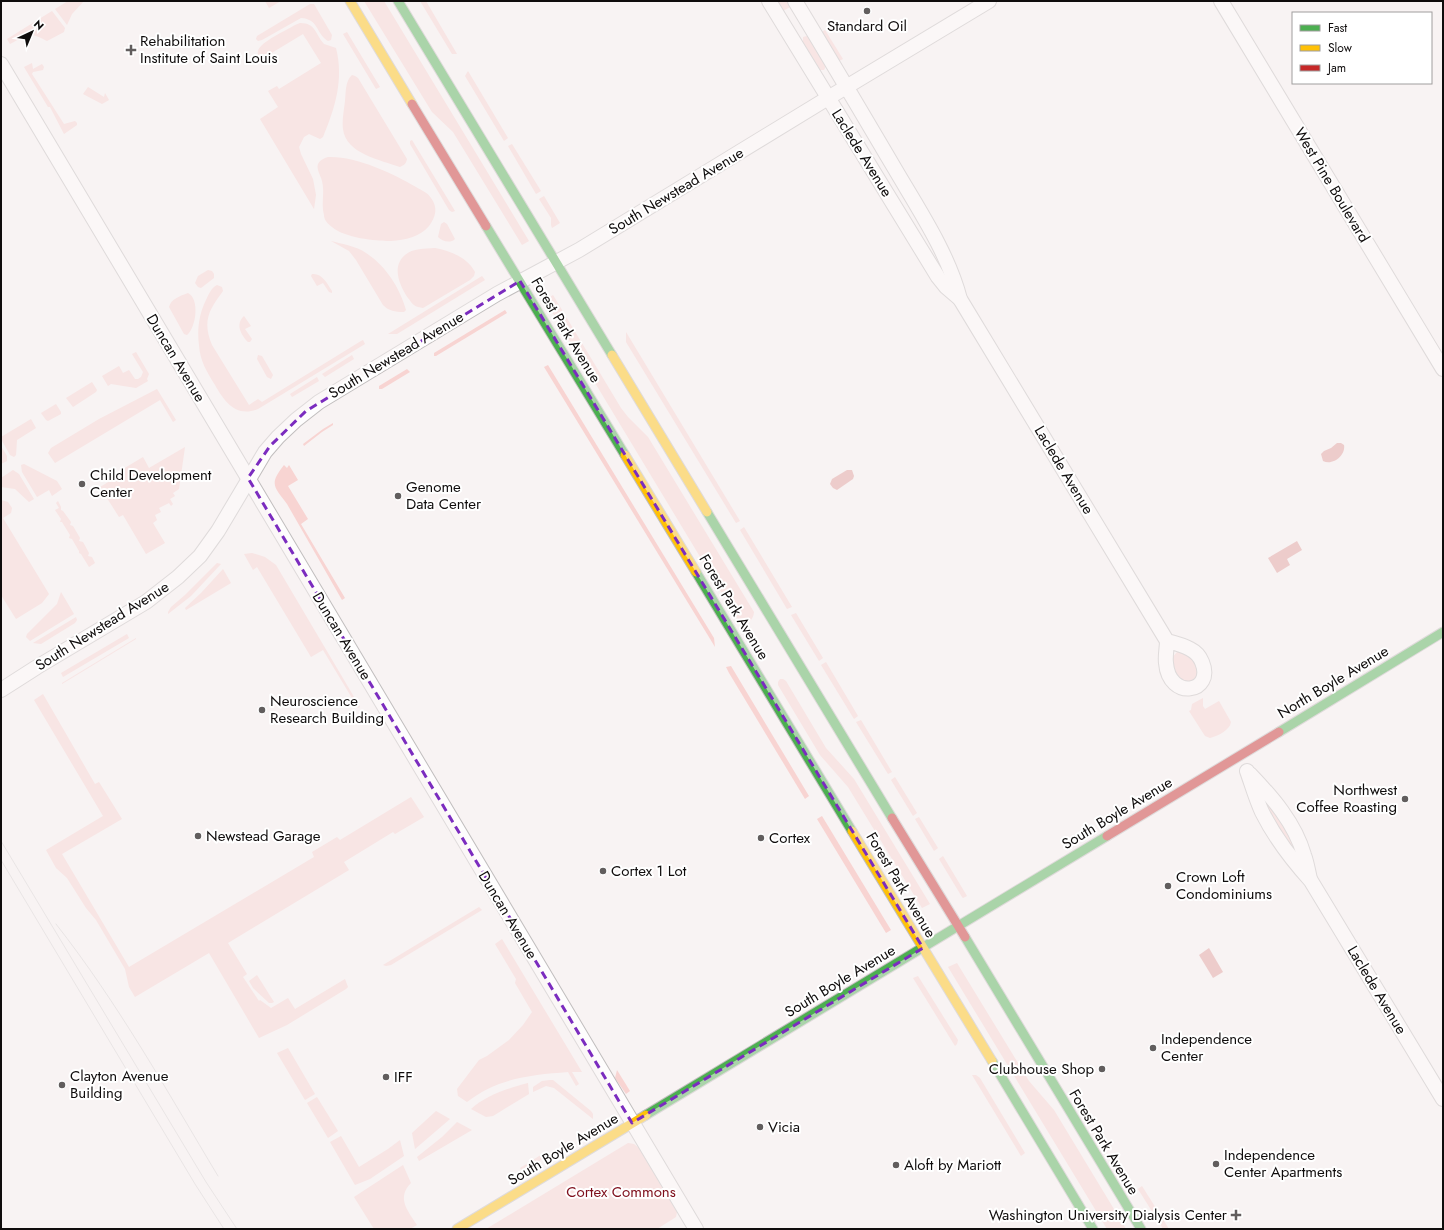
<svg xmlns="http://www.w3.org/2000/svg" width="1444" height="1230" font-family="Jost,sans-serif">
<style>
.green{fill:#f8d4d2}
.water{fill:#e09e9c}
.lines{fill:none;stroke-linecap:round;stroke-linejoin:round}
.street-casing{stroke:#c1bebe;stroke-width:16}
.fast-casing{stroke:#c1bebe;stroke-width:11}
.slow-casing{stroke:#c1bebe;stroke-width:11}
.jam-casing{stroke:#c1bebe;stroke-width:11}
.street{stroke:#fefdfd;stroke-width:14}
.fast{stroke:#4caf50;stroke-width:9}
.slow{stroke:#ffc107;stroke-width:9}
.jam{stroke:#c62828;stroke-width:9}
.tram{stroke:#d7d5d5;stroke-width:1}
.marked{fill:none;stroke:#7b2cbf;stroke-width:3;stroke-dasharray:8 5;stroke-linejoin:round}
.poi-dot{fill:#615d5d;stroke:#fff;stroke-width:1.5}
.labels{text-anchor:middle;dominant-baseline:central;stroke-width:4;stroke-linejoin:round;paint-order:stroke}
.poi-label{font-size:15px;fill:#0f0c0c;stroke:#fff;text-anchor:start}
.street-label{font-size:15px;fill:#0f0c0c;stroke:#fff}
.park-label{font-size:15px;fill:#7e0d1a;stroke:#fff}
</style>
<rect width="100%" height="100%" fill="#f8f3f3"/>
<!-- green -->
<g class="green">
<path d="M68,1h16l-12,13 -5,11 -12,-16z"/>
<path d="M265,1h16l-12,7z"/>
<path d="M364,1h20l145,240 -7,4 -69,-113 -21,-20z"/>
<path d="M420,1h6l31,53h-5z"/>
<path d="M774,1h16l2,5 -11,6z"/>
<path d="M310,4h4l18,31 -1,5 -3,1c-12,-7 -9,-22 -27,-23l-39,22 -4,1 -2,-2 1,-3z"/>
<path d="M52,11l13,17 -1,4 -17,9c-17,-10 -21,-6 -37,3l-3,-5z"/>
<path d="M300,23c16,0 15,11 24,21l12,4c8,32 -1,60 -13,89l-3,2 -11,-5 -5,3 -5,10 2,7 12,25 3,16 -2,14 -54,-90 18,-12 -10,-16 9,-5 2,3 42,-26 -18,-29 -43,26c-1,-3 -3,-6 -2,-9 2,-9 29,-21 37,-26z"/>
<path d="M825,30l18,29 -4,2 -17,-29z"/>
<path d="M347,32l33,55 -4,2 -33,-55z"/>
<path d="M807,36h1l18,30 -2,4h-4l-17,-28v-5z"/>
<path d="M32,63l1,6 9,-5 2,3 -1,3 -10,2 -1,2 32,50 11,-3 2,2v2l-13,9 -14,-27h-2l-24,-40z"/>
<path d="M468,71l40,67 -4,3 -39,-65z"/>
<path d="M352,75l3,1 3,2 49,81c-1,5 -3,6 -7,8 -19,-7 -54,-13 -57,-38 -1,-9 1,-19 2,-28 1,-8 0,-20 7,-26z"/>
<path d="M88,87l16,10 1,-4 4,7 -7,4 -19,-10z"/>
<path d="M412,140l43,71 -3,1 -3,-2 -39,-66v-3z"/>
<path d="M512,144l29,47 -5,3 -28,-48z"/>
<path d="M328,157c28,-1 64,16 88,30 5,3 12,6 15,11 7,9 5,19 -2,28 -9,11 -24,14 -38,15 -16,0 -46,-3 -59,-14 -4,-3 -8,-7 -8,-12 -3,-11 1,-23 -2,-34 -1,-5 -6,-12 -4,-17 2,-4 6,-6 10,-7z"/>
<path d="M544,196l16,27 -8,5 -1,-3v-7l-12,-19z"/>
<path d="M444,222l3,2 8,15c-5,5 -13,2 -17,-2l3,-13z"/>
<path d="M331,241c11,3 25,5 35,12 19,12 34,35 40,57l-2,2c-9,0 -15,-1 -21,-7l-27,-45 -7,-9z"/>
<path d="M435,248c15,3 32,9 40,24l-1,4 -4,4 -47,28c-3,-1 -7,-1 -9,-3 -2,-1 -4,-5 -6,-7 -8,-12 -17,-31 -3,-43 8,-7 20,-6 30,-7z"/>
<path d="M208,270l4,1 2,3v4l-13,10 -3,-1 -3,-4 3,-7z"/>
<path d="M312,274c10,-1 15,9 20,17v2l-3,-1 -6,-9 -6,3 -6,-10z"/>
<path d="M482,276l3,4 -88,54h-9z"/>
<path d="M217,285l5,2 1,4c-14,19 -21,30 -11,54l37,60 9,-6 4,3 99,-61 2,-1 2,4 -107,65c-22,9 -34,-8 -43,-24 -8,-13 -15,-24 -16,-40 -2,-15 0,-31 7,-45 3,-6 5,-12 11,-15z"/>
<path d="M188,293c12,6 8,35 -1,42l-3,-1 -15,-27c2,-8 11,-11 19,-14z"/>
<path d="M553,295l68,113 7,9 20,20 106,175c-1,11 -10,14 -17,6l-192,-318z"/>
<path d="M505,310l2,3 -71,43h-2v-3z"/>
<path d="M244,316l7,10 -6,3 7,10 -2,3h-2c-7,-7 -13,-18 -4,-26z"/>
<path d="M626,332l114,189 -4,2 -110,-181z"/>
<path d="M136,352l13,22 -2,5 1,2 -12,7 -25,-4 -3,2 -6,-10 17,-10 4,7 6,-3 6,9h3l3,-2 2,-5 -11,-18z"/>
<path d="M258,355l4,1 11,19 -2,4 -4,-2 -10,-18z"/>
<path d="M352,355l2,4 -29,18 -3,-3z"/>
<path d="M548,365l166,273 1,9 -171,-280z"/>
<path d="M407,369l3,3 -28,17h-3v-3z"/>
<path d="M317,377l2,4 -27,16 -2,-3z"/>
<path d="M92,382l5,8 -1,2 -23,15 -7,-9z"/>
<path d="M157,389l19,31 -3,2 -13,-22 -105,63 -7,-10 3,-5 48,-29z"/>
<path d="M56,404l5,8v2l-13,7 -2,-1 -5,-7z"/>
<path d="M31,419l5,9 -19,12 -1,15 -2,2 -4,-2 -9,-16v-2z"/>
<path d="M333,423v2l-11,7 -18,14 -1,-2 20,-15z"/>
<path d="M1,446l6,10v5l-6,3z"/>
<path d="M185,447l-6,42 -6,4 2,3 -5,3 3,5 -2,2 -2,-3 -10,5 2,4 -6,3 2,5 -4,3 12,20 -19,11 -23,-39 -4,2 -19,-30 25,-15 -2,-3 20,-12 6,11z"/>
<path d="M24,464l33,17 5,8 -10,7 -3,-6 -12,7 -15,-25 -1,-7z"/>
<path d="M284,465l3,3 2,-3 9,15 -10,6 20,33 -7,5 44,74 -3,2 -55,-96c-12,-17 -19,-19 -3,-39z"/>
<path d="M13,470l6,4 15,25 -5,3 -14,-13 -14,-2v-9z"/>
<path d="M1,500l7,2 4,6 -1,5 -8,5 46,76 -7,9 -26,16 -15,-24z"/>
<path d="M58,501l3,6v3l2,1 8,11 -1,3 3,1 7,12 -1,3 4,1 6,11 -1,3 4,1 3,6 -6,4 -8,-13 -2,-1v-2l-7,-12 -3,-1 1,-3 -8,-13h-2l1,-3 -6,-9 4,-2 -3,-5z"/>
<path d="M744,527l48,80 -5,2 -47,-79z"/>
<path d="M252,553l13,4 11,8 84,142 -2,1 -35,-58 -12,7 -54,-90 -4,3 -9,-16z"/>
<path d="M217,563l4,1 -30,32 -23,18v-2l3,-5 14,-12z"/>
<path d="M223,569l8,14 -45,27 -1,-2 16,-15z"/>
<path d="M61,592l13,22 -44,27 -4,-4 1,-3 30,-30z"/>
<path d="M796,613l27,45 -4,3 -28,-46z"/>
<path d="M76,617l1,3 -2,3 -34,21 -8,-1z"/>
<path d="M127,634l2,4 -66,39 -2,-4z"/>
<path d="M136,638v1l-74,45v-1z"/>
<path d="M1177,652l9,1 11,10 1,13c-17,16 -23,-2 -26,-18z"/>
<path d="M826,662l32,54 -4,3 -33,-54z"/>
<path d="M731,666l78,130 -4,3 -76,-126 -3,-6z"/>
<path d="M780,679h3l3,2 40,67 28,31 76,125 -8,4 -74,-121 -28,-32 -42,-70v-3z"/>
<path d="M43,694l52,90 4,-2 23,37 -60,35 67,113 185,-110 -2,-5 25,-15 3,3 71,-43 13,20 -29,17 -2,-2 -49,30 5,8 -121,73 19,31 -4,3 16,24 1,-1 11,8 17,-10 7,11 50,-30 3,8 -2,2 -59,36 -28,13 -50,-85 -74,44 -6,-10 -4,-18 -29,-49 -10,-12 -19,-30 -11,-10 -10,-18 57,-34 -69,-116z"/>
<path d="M1203,698v8l2,3 14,-8 12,21c-1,8 -13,14 -21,16l-5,-2 -16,-25 2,-1 1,-6z"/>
<path d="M861,720l31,52 -4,2 -32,-52z"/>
<path d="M895,777l22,36 -4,3 -22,-36z"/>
<path d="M1270,802l25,42 -2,2h-4l-24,-41z"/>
<path d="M822,816l69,114 -5,3 -69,-114z"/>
<path d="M919,817l19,31 -4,3 -19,-32z"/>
<path d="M943,856l24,40 -4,2 -1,-1 -23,-38z"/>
<path d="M479,907l3,3 -91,55 -5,1 -3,-1z"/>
<path d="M502,939l80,133h-10l7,12 -3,2 -8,-14c-38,3 -70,6 -101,30l-9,-6 -1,-7 22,-29 8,-4 22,-16 14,-15 9,-13 -17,-29 1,-4 -21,-35z"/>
<path d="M957,963l72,118 25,29 72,119h-19l-159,-262z"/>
<path d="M257,975l17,27 -2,1h-3l-16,-15 -4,-7z"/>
<path d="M918,976l40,64 -1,4 -2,2 -42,-68z"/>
<path d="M288,1048l27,46 -10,6 -28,-47z"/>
<path d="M617,1070l13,21 -4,3 -11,-16z"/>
<path d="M972,1075h4l4,3 45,75 -4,3z"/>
<path d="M550,1080h3l38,31 2,3v5l-39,-31 -8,-2 -13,6v-5l9,-6z"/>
<path d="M528,1083l1,11 -36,22 -7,1 -15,-8c15,-14 38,-21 57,-26z"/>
<path d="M317,1097l21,34 -10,7 -21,-35z"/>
<path d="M436,1111l14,8 -35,30 -3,-16z"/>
<path d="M457,1122l15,8 -53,31 -2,-4 25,-20z"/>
<path d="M341,1136l18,31 29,-18 12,-9 4,16 -34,23 -15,6 -25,-43z"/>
<path d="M628,1143l6,1 5,4 38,64 -1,5 -19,12h-171z"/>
<path d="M544,1153v5l-22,13 -2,-3z"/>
<path d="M403,1165l8,18c-15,15 -3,28 6,42l-7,4h-36l-20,-32z"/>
<path d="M1142,1186l27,43h-6l-25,-40z"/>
</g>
<!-- water -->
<g class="water">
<path d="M1337,443h4l3,2c2,10 -11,21 -21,16l-2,-7 3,-3 7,-3z"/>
<path d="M847,470h5l2,6 -1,3 -16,11 -4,-2 -3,-4 2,-5z"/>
<path d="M1297,541l5,9 -15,9 3,6 -13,8 -9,-15z"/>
<path d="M1209,948l14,24 -10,6 -14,-23z"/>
</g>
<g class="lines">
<!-- street casing -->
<g class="street-casing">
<g id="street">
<path d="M769,1l169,276 8,10 14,12"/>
<path d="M795,1c34,56 67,112 100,168 24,41 53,84 65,130l207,342c0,7 -2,15 -1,22 3,38 49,30 36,-1 -2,-5 -6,-10 -12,-13 -7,-4 -15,-6 -23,-8"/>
<path d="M1221,1l222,368"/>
<path d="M1,64l695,1165"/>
<path d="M1,690l36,-23 109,-65 32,-25 22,-21 18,-25 47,-79 13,-15 18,-17 23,-18 178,-108 82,-44 249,-152 161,-97"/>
<path d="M1247,771c5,14 9,28 15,41 13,26 30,48 49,69l132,218"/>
<path d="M1250,774c22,23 45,49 54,81 3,8 4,16 6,24"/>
</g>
</g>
<!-- fast casing -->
<g class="fast-casing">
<g id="fast">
<path d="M398,1l214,354"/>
<path d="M486,226l139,229"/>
<path d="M707,512l185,306"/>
<path d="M696,572l156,259"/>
<path d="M1279,732l164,-100"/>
<path d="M965,937l176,292"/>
<path d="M992,1061l101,168"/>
<path d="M646,1115l461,-279"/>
</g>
</g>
<!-- slow casing -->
<g class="slow-casing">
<g id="slow">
<path d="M350,1l62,103"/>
<path d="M612,355l95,157"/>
<path d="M625,455l71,117"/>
<path d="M852,831l140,230"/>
<path d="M457,1229l189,-114"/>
</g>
</g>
<!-- jam casing -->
<g class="jam-casing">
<g id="jam">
<path d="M412,104l74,122"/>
<path d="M892,818l73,119"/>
<path d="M1107,836l172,-104"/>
</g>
</g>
<!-- street -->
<use href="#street" class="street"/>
<!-- fast -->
<use href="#fast" class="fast"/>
<!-- slow -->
<use href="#slow" class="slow"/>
<!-- jam -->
<use href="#jam" class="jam"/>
<!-- tram -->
<g class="tram">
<path d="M1,841l205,341 31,47"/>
<path d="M1,860l194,324 29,45"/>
<path d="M56,924c62,79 111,167 162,252"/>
</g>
</g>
<!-- marked area -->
<path d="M0 0H1444V1230H0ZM520,281l403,667 -291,175 -384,-645 22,-32 36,-35z" fill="#f8f3f3" fill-opacity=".55" fill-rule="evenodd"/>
<path class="marked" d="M520,281l403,667 -291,175 -384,-645 22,-32 36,-35z"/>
<!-- markers -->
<g class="poi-dot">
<circle cx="867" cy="11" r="4"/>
<path d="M129 44h4v4h4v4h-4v4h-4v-4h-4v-4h4z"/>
<circle cx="82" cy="484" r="4"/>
<circle cx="398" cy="496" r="4"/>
<circle cx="262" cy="710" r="4"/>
<circle cx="1405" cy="799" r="4"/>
<circle cx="198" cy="836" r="4"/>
<circle cx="761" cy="838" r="4"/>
<circle cx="603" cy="871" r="4"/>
<circle cx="1168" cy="886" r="4"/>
<circle cx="1153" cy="1048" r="4"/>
<circle cx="1102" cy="1069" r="4"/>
<circle cx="386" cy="1077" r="4"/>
<circle cx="62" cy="1085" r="4"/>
<circle cx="760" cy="1127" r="4"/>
<circle cx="1216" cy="1164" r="4"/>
<circle cx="896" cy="1165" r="4"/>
<path d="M1234 1209h4v4h4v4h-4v4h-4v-4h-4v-4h4z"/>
</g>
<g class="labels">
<!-- poi labels -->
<g class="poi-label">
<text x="867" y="26" text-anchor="middle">Standard Oil</text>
<text x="140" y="41">Rehabilitation<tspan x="140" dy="17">Institute of Saint Louis</tspan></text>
<text x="90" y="475">Child Development<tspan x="90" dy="17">Center</tspan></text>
<text x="406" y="487">Genome<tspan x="406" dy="17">Data Center</tspan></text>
<text x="270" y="701">Neuroscience<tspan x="270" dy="17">Research Building</tspan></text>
<text x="1397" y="790" text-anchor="end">Northwest<tspan x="1397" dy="17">Coffee Roasting</tspan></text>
<text x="206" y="836">Newstead Garage</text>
<text x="769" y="838">Cortex</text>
<text x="611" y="871">Cortex 1 Lot</text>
<text x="1176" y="877">Crown Loft<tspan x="1176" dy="17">Condominiums</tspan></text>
<text x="1161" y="1039">Independence<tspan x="1161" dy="17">Center</tspan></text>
<text x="1094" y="1069" text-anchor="end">Clubhouse Shop</text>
<text x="70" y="1076">Clayton Avenue<tspan x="70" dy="17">Building</tspan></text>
<text x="394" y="1077">IFF</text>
<text x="768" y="1127">Vicia</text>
<text x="1224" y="1155">Independence<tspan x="1224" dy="17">Center Apartments</tspan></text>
<text x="904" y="1165">Aloft by Mariott</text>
<text x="1227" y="1215" text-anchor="end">Washington University Dialysis Center</text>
</g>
<!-- street labels -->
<g class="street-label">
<text transform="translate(862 153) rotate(58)">Laclede Avenue</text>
<text transform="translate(1332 185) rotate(59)">West Pine Boulevard</text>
<text transform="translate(676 191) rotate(-31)">South Newstead Avenue</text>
<text transform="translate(566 330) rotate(59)">Forest Park Avenue</text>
<text transform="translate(396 355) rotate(-31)">South Newstead Avenue</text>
<text transform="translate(176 358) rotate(59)">Duncan Avenue</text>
<text transform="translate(1064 470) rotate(59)">Laclede Avenue</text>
<text transform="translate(734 607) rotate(59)">Forest Park Avenue</text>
<text transform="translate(102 626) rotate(-32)">South Newstead Avenue</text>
<text transform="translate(342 636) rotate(59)">Duncan Avenue</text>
<text transform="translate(1333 682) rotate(-31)">North Boyle Avenue</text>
<text transform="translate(1117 813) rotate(-31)">South Boyle Avenue</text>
<text transform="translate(901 885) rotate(59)">Forest Park Avenue</text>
<text transform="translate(508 915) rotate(59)">Duncan Avenue</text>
<text transform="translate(840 981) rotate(-31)">South Boyle Avenue</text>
<text transform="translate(1377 990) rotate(59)">Laclede Avenue</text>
<text transform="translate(1104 1142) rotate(59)">Forest Park Avenue</text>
<text transform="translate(563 1149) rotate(-31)">South Boyle Avenue</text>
</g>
<!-- park labels -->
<g class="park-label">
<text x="621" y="1192">Cortex Commons</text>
</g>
</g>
<!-- border -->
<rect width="1444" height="1230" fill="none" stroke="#0f0c0c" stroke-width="4"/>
<!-- legend -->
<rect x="1292" y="12" width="140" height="72" fill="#ffffff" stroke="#9f9e9e"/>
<rect x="1300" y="25" width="20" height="6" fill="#4caf50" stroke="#9f9e9e"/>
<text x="1328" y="32" font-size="12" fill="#0f0c0c">Fast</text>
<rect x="1300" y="45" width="20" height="6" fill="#ffc107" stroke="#9f9e9e"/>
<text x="1328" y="52" font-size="12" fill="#0f0c0c">Slow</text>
<rect x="1300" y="65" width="20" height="6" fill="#c62828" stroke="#9f9e9e"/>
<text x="1328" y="72" font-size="12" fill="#0f0c0c">Jam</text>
<!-- north arrow -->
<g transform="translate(32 32) rotate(44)" stroke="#ffffff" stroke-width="3" paint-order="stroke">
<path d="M0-3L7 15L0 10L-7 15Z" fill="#0f0c0c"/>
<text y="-6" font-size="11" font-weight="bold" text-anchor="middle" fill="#0f0c0c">N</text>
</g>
</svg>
